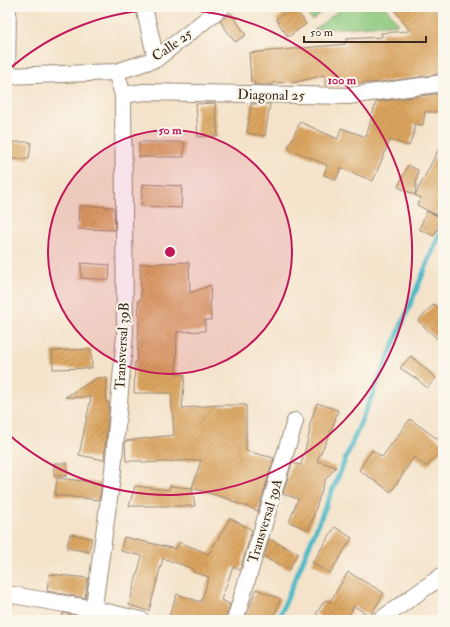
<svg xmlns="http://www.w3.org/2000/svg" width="450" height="627" font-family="'IM FELL Double Pica',serif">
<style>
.green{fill:#8cc87d;stroke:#64794e}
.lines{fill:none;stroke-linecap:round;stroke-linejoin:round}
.stream{stroke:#4db9c8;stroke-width:5}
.building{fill:url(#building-hatch)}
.minor-casing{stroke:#988674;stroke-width:18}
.minor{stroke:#fff;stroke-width:16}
.ring{fill:none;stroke:#c2185b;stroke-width:2}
.labels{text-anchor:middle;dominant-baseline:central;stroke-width:4;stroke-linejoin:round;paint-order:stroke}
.street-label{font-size:14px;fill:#3b2a1e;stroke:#fbf7ec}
.centre{fill:#c2185b;stroke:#fbf7ec;stroke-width:2}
.ring-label{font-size:12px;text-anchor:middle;font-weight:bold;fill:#c2185b;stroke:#fbf7ec;stroke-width:4;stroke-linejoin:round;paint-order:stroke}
</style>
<defs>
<pattern id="building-hatch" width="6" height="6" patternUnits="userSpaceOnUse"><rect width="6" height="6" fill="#dca660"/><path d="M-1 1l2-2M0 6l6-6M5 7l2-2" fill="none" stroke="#b4874f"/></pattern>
</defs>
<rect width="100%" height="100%" fill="#fbf7ec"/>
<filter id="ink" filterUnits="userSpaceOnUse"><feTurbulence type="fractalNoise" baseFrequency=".025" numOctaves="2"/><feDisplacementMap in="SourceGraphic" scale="8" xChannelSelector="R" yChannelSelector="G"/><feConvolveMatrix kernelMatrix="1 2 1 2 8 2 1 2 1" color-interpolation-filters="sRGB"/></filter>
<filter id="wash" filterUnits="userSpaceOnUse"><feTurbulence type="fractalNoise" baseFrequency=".012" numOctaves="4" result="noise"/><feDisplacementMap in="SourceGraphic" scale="16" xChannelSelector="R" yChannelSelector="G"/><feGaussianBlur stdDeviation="0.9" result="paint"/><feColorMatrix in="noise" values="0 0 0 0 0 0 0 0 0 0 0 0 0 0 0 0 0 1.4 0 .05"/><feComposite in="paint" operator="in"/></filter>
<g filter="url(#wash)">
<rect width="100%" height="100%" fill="#f4e3ca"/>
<!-- green -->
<g class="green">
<path d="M303,7h24v1l-15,12z"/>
<path d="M343,7h42l14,17 -85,6z"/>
</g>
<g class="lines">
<!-- stream -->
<g class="stream">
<path d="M442,7l1,2"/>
<path d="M278,620l165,-394"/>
</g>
</g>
<g id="blocks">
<!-- building -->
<g class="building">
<path d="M294,7h1l11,17 -18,13 -12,-18z"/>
<path d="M393,7h43l7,9v17l-2,1 2,19v21l-62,8 -35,2 -21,1v-10l-29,7 -23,1v2h-19l1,-3h-4l-2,-29 97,-9v-5l36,-2 -1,-4 29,-2z"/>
<path d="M231,13l15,22 -11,7 -15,-21z"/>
<path d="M443,93l-1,19h-17l-2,13 -9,-1v9l-5,13 -19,-6 -17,41 -32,-13 -5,12 -12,-5 3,-10 -39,-17 12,-26 38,17 3,-11 25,9 10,-35z"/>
<path d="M215,103l3,33 -20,1 -2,-33z"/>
<path d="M251,104h19l-5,32 -18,-3z"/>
<path d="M443,141v62l-7,12 -19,-10 4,-7 -6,-3z"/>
<path d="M7,142h24l-2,17h-22z"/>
<rect x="139" y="142" width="45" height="15"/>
<path d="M408,165l10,5 -3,25 -17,-8z"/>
<path d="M143,184l39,2 -1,22 -40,-2z"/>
<path d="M79,206l35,1 1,23 -37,-1z"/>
<path d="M427,211l15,7 -8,18 -15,-7z"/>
<path d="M189,262l1,31 21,-8 -1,16 1,19h-6v11l-28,1 -1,42 9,1 -3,33 36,-3h28v46l28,7 -16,53 -27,-10 1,-1 -40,-12 9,-28 -58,3v-2h-17l-1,-20 49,-6 -3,-42h-37l1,-31h2l2,-44 -1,-18h3l-1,-36z"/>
<path d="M81,263l29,2 -1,15 -28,-2z"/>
<path d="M434,304l9,8v32l-25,-23z"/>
<path d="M91,349l1,19 -39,1 -1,-18z"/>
<path d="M411,356l25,22 -9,10 -10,-9 -17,-11z"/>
<path d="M97,378h10l-1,24 3,1 -5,57 -25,-5 12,-58h-26z"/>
<path d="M317,403l21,7 -6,19 -15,32 19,6 -11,13 -16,50 -20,-8 9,-23 -15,-5 9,-31 9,2 8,-30 1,-11z"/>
<path d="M410,419l33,24v5l-16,19 -13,-10 -23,35 -32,-22 13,-20 10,7z"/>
<rect x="54" y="463" width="13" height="13"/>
<path d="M57,478l45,5 -3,17 -44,-5z"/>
<path d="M135,486l34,4 1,-4 22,2 3,18h-66z"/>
<path d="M230,518l22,12 -12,40 -7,-3 -12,33 9,4 -4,16h-47l-10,-4 8,-22 24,8 8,-25 -16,-5v-3l-30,-11 -14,53 -20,-6 13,-49 -21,-5 3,-14 52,12 3,-7 30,12z"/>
<path d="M335,527l17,11 -22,35 -18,-10z"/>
<path d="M70,534l22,4 -3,14 -22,-4z"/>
<path d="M269,539l29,14 -9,17 -25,-13z"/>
<path d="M348,572l36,21 -14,23 -16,-10 -8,14h-20l-10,-6 9,-14 5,2z"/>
<path d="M49,574l39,4 -3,20 -38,-7z"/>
<path d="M256,589l25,10 -9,21h-27z"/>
<path d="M63,613l20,4v3h-22z"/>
</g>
</g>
</g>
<g filter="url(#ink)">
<use href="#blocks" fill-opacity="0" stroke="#988674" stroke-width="1"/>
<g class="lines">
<!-- minor casing -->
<g class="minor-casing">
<g id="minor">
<path d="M144,7l12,52"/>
<path d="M7,76l109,-4 40,-13 66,-52"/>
<path d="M7,76l1,-69"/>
<path d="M123,95l21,-3 204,4 95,-13"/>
<path d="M7,594l87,15 47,11"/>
<path d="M92,620l21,-150 12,-136 -2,-239 -7,-23"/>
<path d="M235,620l60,-199"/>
<path d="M380,620l63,-45"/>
</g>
</g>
<!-- minor -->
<use href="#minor" class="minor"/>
</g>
</g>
<!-- distance rings -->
<circle cx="170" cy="252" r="122" fill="#c2185b" fill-opacity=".12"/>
<g class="ring">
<circle cx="170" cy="252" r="122"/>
<path d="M7 71A243 243 0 1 1 7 433"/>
</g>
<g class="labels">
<!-- street labels -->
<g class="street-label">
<text transform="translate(172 45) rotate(-35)">Calle 25</text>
<text transform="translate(271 95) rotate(1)">Diagonal 25</text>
<text transform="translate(122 346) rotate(-87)">Transversal 39B</text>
<text transform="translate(265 521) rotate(-73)">Transversal 39A</text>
</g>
</g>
<circle cx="170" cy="252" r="6" class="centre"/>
<g class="ring-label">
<text x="342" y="84">100 m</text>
<text x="170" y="134">50 m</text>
</g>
<!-- margin -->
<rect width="450" height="627" fill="none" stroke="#fbf7ec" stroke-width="24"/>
<!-- scale -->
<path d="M304 36v6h122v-6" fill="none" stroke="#3b2a1e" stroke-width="2"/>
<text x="310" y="36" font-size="12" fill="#3b2a1e" stroke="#fbf7ec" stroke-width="3" paint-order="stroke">50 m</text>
</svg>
